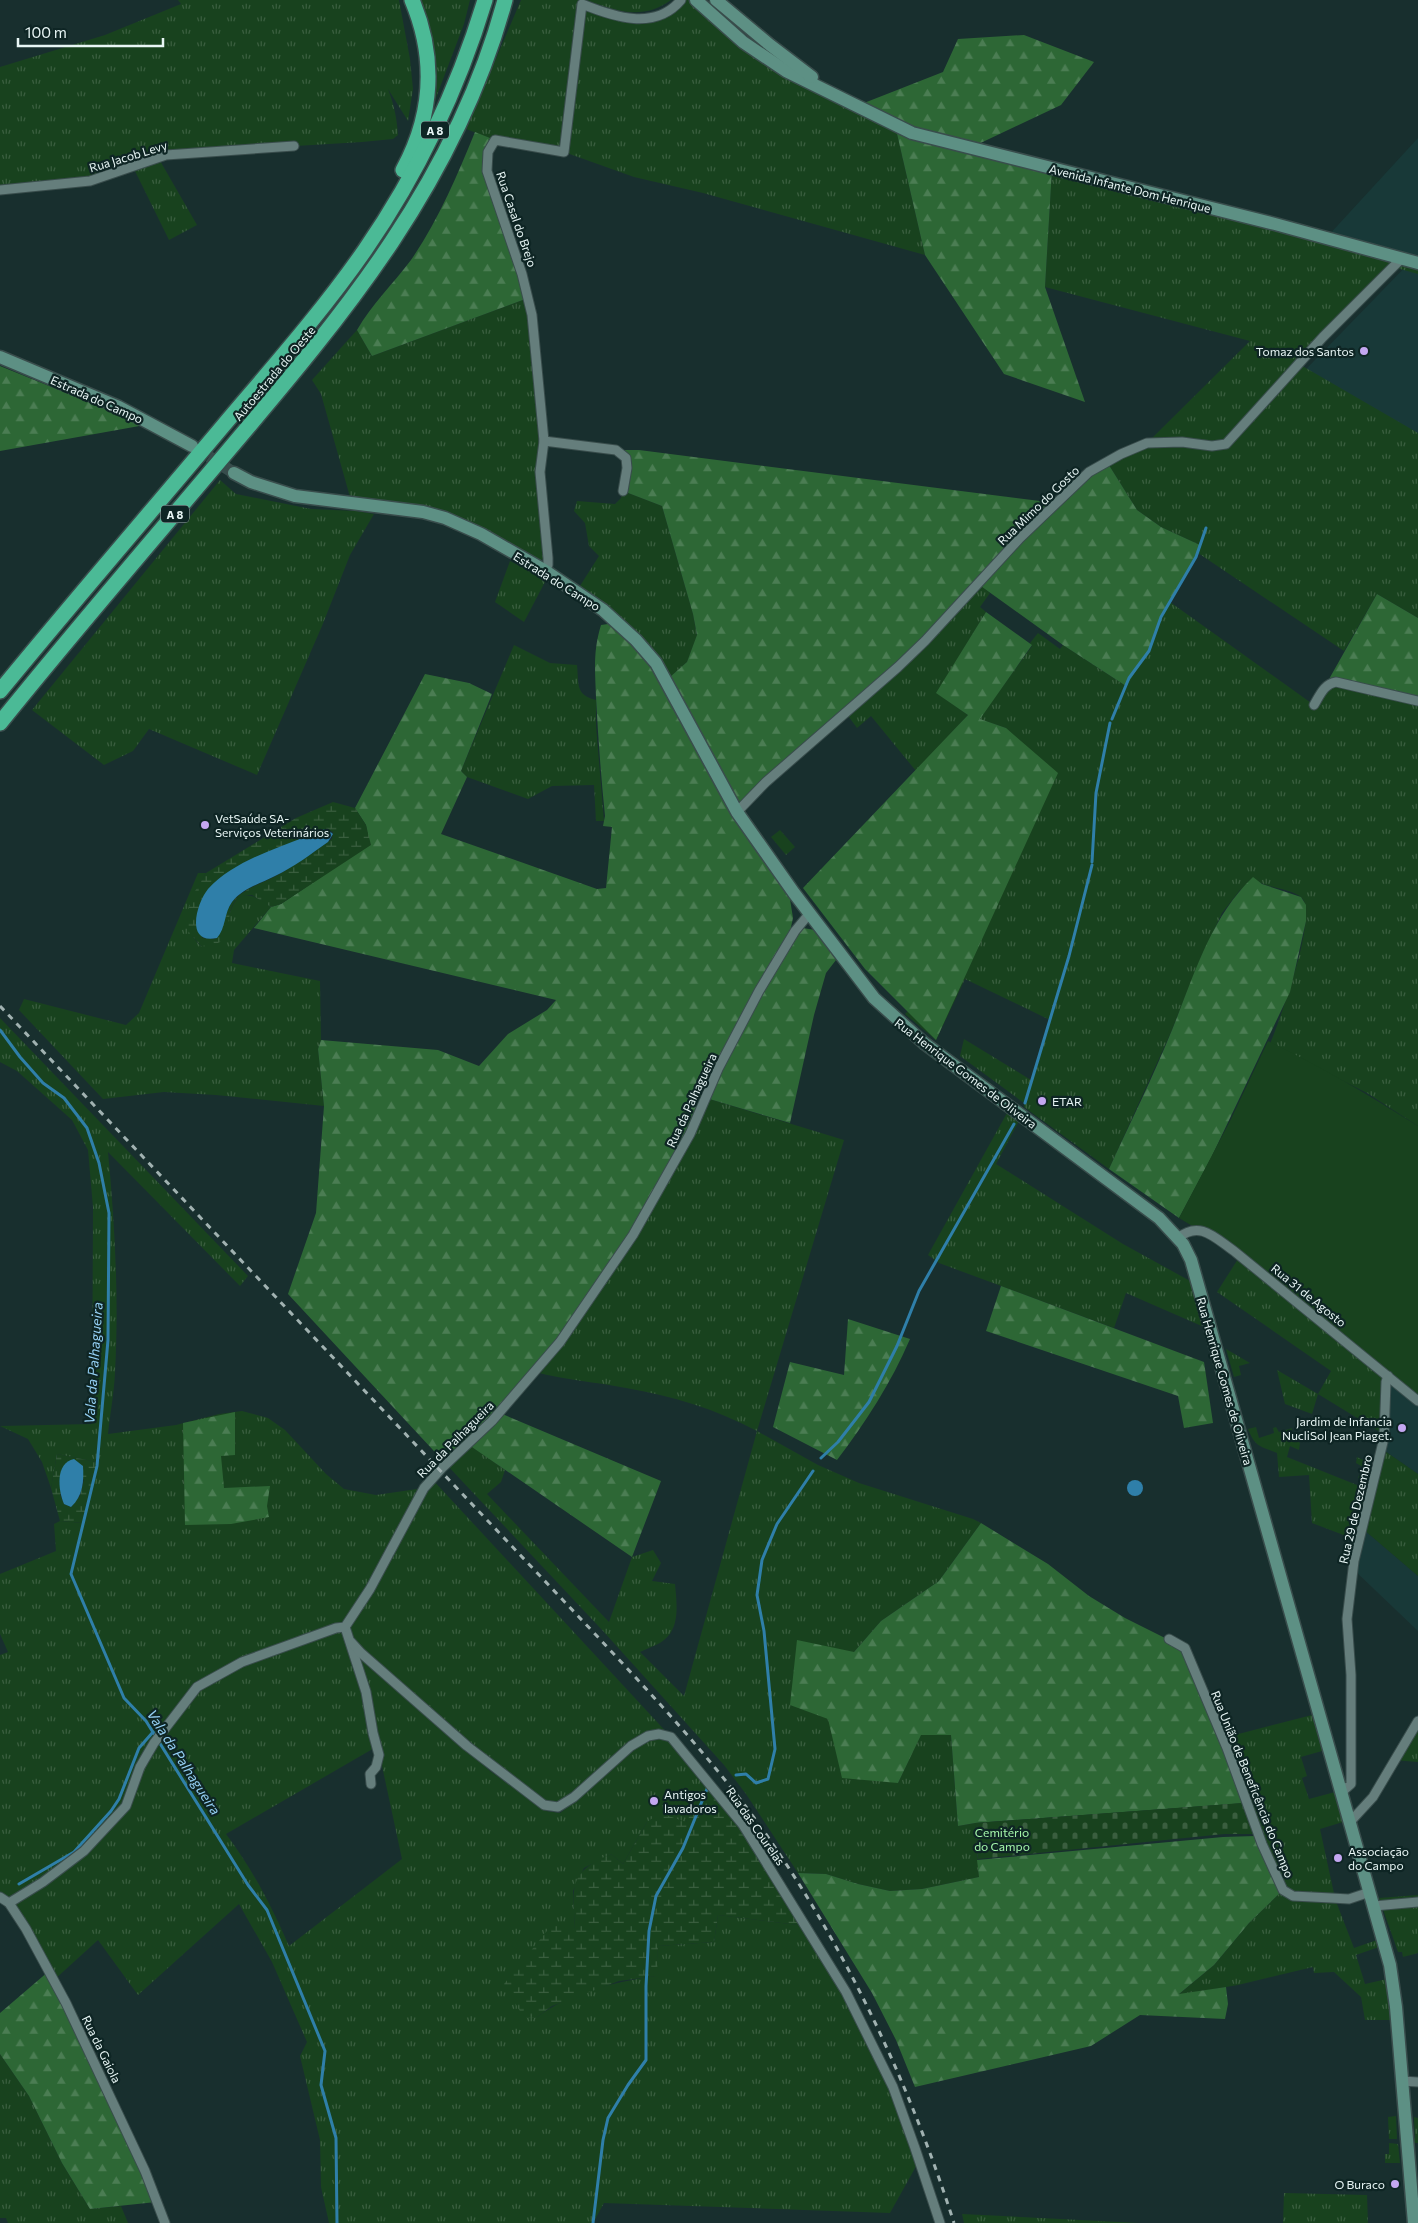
<svg xmlns="http://www.w3.org/2000/svg" width="1418" height="2223" font-family="Commissioner,sans-serif">
<style>
.built{fill:#183938}
.grass{fill:url(#grass-tufts)}
.forest{fill:url(#forest-firs)}
.wetland{fill:url(#wetland-marsh);fill-rule:evenodd}
.cemetery{fill:url(#cemetery-stones)}
.pitch{fill:#18421e}
.water{fill:#2f7fa9}
.lines{fill:none;stroke-linecap:round;stroke-linejoin:round}
.stream{stroke:#2f7fa9;stroke-width:3}
.secondary-tunnel{stroke:#374d4c;stroke-width:12;stroke-dasharray:12 6;stroke-linecap:butt}
.street-casing{stroke:#394d4c;stroke-width:11}
.secondary-casing{stroke:#394d4c;stroke-width:15}
.highway-casing{stroke:#394d4c;stroke-width:18}
.street{stroke:#657e7c;stroke-width:9}
.secondary{stroke:#5d9084;stroke-width:12}
.highway{stroke:#4bba96;stroke-width:15}
.rail{stroke:#a1b2b1;stroke-width:3;stroke-dasharray:6 6;stroke-linecap:butt}
.poi-dot{fill:#c4a7f1;stroke:#0e2524;stroke-width:2}
.labels{text-anchor:middle;dominant-baseline:central;stroke-width:4.5;stroke-linejoin:round;paint-order:stroke}
.shield{fill:#0e2524;stroke:#a7b7b6;stroke-width:1}
.shield-label{font-size:11px;font-weight:bold;fill:#e8f6f5}
.street-label{font-size:12px;fill:#e8f6f5;stroke:#0e2524}
.poi-label{font-size:12px;fill:#e8f6f5;stroke:#0e2524;text-anchor:start}
.park-label{font-size:12px;fill:#a6f8ac;stroke:#0e2524}
.water-label{font-size:14px;font-style:italic;fill:#94cff3;stroke:#0e2524}
</style>
<defs>
<pattern id="grass-tufts" width="24" height="20" patternUnits="userSpaceOnUse" patternTransform="scale(1.25)"><rect width="24" height="20" fill="#18421e"/><path d="M3 7l-1-3M5 7V3M7 7l1-3M15 17l-1-3M17 17v-4M19 17l1-3" fill="none" stroke="#3a5e3f"/></pattern>
<pattern id="forest-firs" width="22" height="20" patternUnits="userSpaceOnUse" patternTransform="scale(1.25)"><rect width="22" height="20" fill="#2d6735"/><path d="M5 1l3.5 6h-7zM16 11l3.5 6h-7z" fill="#4b7d53"/></pattern>
<pattern id="wetland-marsh" width="20" height="14" patternUnits="userSpaceOnUse" patternTransform="scale(1.25)"><rect width="20" height="14" fill="#18421e"/><path d="M1 5h8M5 5V1M11 12h8M15 12V8" fill="none" stroke="#3a5e3f"/></pattern>
<pattern id="cemetery-stones" width="16" height="16" patternUnits="userSpaceOnUse" patternTransform="scale(1.25)"><rect width="16" height="16" fill="#18421e"/><path d="M2 7V4a2 2 0 0 1 4 0v3zM10 15v-3a2 2 0 0 1 4 0v3z" fill="#3a5e3f"/></pattern>
</defs>
<rect width="100%" height="100%" fill="#182f2e"/>
<!-- built -->
<g class="built">
<path d="M1418,138v450l-207,-121 202,-208 -86,-22z"/>
<path d="M1388,1376l30,25v73l-36,-25z"/>
<path d="M1363,1529l55,47v55l-65,-62z"/>
</g>
<!-- grass -->
<g class="grass">
<path d="M178,0h221l11,59 3,30 -5,32 -20,-32c6,15 9,30 10,46l-5,4 -31,3 -180,11 -82,26 -100,11v-123l105,-32 76,-31z"/>
<path d="M419,0h51l-6,24 -30,79c2,-34 1,-72 -15,-103z"/>
<path d="M521,0h61l24,14 57,1 18,-15h15l47,42 152,83 30,130 -222,-62 -69,-16 -70,-25 -69,-12 -29,-11z"/>
<path d="M587,0h84c-27,20 -55,12 -84,0z"/>
<path d="M159,159l38,66 -28,15 -36,-73z"/>
<path d="M1052,169l366,94v11l-25,-7 -94,97 119,69v185l-41,-24 -33,57 -146,-98 2,-8 -39,-18 -24,-17 -30,-48 40,-19 103,-102 -205,-54z"/>
<path d="M528,298l12,97 3,164 -5,3 -80,-45 -108,-20 -29,-103 -9,-14 45,-50 15,26z"/>
<path d="M220,480l16,14 75,15 45,2 18,3 -24,41 -28,71 -65,149 -108,-46 -16,22 -29,14 -72,-55z"/>
<path d="M623,491l39,15 31,108 4,22 -10,26 -17,15 -92,-88 21,-33 -10,-10 -4,-23 -11,-12 3,-10 38,3 6,-6z"/>
<path d="M510,561l36,19 -22,42 -29,-20z"/>
<path d="M978,583l12,10 -10,14 6,5 -49,81 31,22 -52,56 -45,-55 -14,12 -11,-15z"/>
<path d="M1170,602l144,103 16,-22 88,18v425l-51,-33 -97,-49c9,-22 50,-132 31,-147 -11,-8 -32,-9 -44,-16l-17,9 -18,23 -21,44 -30,75 -62,137 -85,-62v-4l-64,-47 4,-17 67,41 19,-60 -85,-41 -29,61 -31,-26 4,-4 97,-282 -27,-9 53,-73 -2,-3 8,-10 22,16 3,-4 63,41 23,-35 12,-34z"/>
<path d="M514,645l36,18 27,2c2,19 -2,30 19,35v26l8,95h-8l-2,-36 -42,1 -24,13 -61,-22 -6,-6z"/>
<path d="M780,830l15,17 -9,8 -15,-18z"/>
<path d="M198,873h8c-14,24 -30,51 -5,73l23,-10c8,-32 11,-56 47,-29l-37,43 -2,13 88,18 1,59 -3,9 6,57 -108,-11 -52,-3 -61,7 -84,-89 5,-11 102,26 13,-12z"/>
<path d="M0,1018l248,258 -8,10 -132,-134c7,73 11,148 7,221 -1,21 -5,41 -7,61l68,-9 43,-11 23,-3 26,7 17,12 41,44 18,15 32,6 48,-7 8,-9 239,258 -23,-1 -90,71 -14,-2 -46,-34 -146,-128 24,104 -150,87c27,36 45,71 63,112l113,-87 -44,-205 132,117 56,40 14,2 19,-14 63,-56c8,-3 16,-6 24,-3 13,6 30,33 39,45l-19,37h-39l-24,42 -12,-10 -27,14 -11,23 2,39 -39,88c34,-26 78,-36 120,-42l2,-30 56,-4 4,-27 88,11 56,95 57,140 -29,52 -286,-10 -11,20h-264l-8,-36 -1,-47 -20,-84 7,-14 -35,-80 -33,-58 -101,91 -40,-55 -44,40 -28,-51 -26,-32v-242l8,-3 -8,-18v-60l56,-23 -2,-27 6,-3 23,2 14,-61 -40,-8 -6,34 -9,-26 -14,-23 -28,-13 92,-2 1,-217 -5,-57 -16,-30 -55,-49 -17,-9z"/>
<path d="M706,1098l138,42 -87,291 61,34 41,18 114,36 8,4 -42,58 -58,40 -27,31 -26,67 70,64 23,-49 30,1 7,91 17,-3 4,54 -57,12 -32,2 -32,-7 -32,-10 -28,-1 -52,-79 -22,-29 -121,-134 -157,-167 23,-20 36,26 -4,12 -14,12 122,128 23,-65 21,-7 8,13 -9,18 23,3c2,22 6,48 -17,60 -6,3 -12,5 -18,8l44,44 73,-265c-41,-22 -85,-35 -131,-43 -30,-6 -61,-8 -91,-16l98,-137z"/>
<path d="M1007,1113l12,8 -23,43 127,80 69,38 12,45 -78,-34 -12,35 -175,-65 -11,-8z"/>
<path d="M1238,1259l150,117 -3,59 -67,-41 -6,20 -27,-10 -8,-34 41,24 13,-23 -114,-79z"/>
<path d="M1226,1349l24,14 -11,3 2,9 -7,2z"/>
<path d="M1256,1427l3,11 15,-5 -1,-5 3,-1 3,5 13,-4 -1,5 8,3 -2,5 3,2 -1,7 -9,-4 -3,11 80,32 -6,19 -3,2 1,7 -5,22 -42,-16 -3,-48 -30,2 -2,-24c-17,-7 -22,-6 -29,-24z"/>
<path d="M1382,1449l36,25v102l-55,-47z"/>
<path d="M1357,1457l10,5 -3,18 -6,-2 5,-11 -7,-4z"/>
<path d="M1312,1715l10,36 -21,6 6,19 -5,2 7,21 26,-7 8,30 -23,7 15,69 -3,1 5,5 17,44 23,-8 2,7 -23,8 9,29 22,-5 5,41h-27l-4,-23 -27,-25 -20,1 -1,-6 -75,18 -60,10 36,-30 35,-42 34,-33 -60,-152z"/>
<path d="M1418,1721v41l-25,-2z"/>
<path d="M1418,1895v58l-15,4 -1,-5h-4l-19,-54z"/>
<path d="M0,2054l29,42 33,67 28,46 31,-3 7,17h-120l-2,-5h-6z"/>
<path d="M1396,2116l1,23h-8l-1,-22z"/>
<path d="M1414,2117l4,1v25h-5l-1,-5h3z"/>
<path d="M1389,2143l9,1 2,19h-15v-9h4z"/>
<path d="M1284,2193l83,2 1,28h-85z"/>
<path d="M962,2214l177,9h-175z"/>
</g>
<!-- forest -->
<g class="forest">
<path d="M1024,35l70,27 -33,43 -91,43 82,21 -7,118 40,115 -81,-28 -79,-119 -30,-130 -31,-22 79,-31 15,-33z"/>
<path d="M475,132l20,8 -8,31 41,127 -156,58 -15,-26c15,-26 36,-46 54,-70 27,-39 46,-84 64,-128z"/>
<path d="M0,366l145,59 -145,26z"/>
<path d="M616,450h23l417,53 51,-41 30,48 24,17 39,18 -4,12 -35,60 -12,34 -23,35 -63,-41 -85,-61 -53,57 -185,169 -70,-133 17,-15 10,-27 -4,-21 -31,-108 -39,-15 4,-23z"/>
<path d="M1377,594l41,24v83l-82,-19 -12,6z"/>
<path d="M986,612l46,33 -52,74 26,9 52,45 -122,267 -71,-71 -62,-81 165,-173 -32,-22z"/>
<path d="M608,624c21,14 36,34 50,54l95,169 36,46 4,25 -2,9 6,5 6,-4 12,2 21,30 -10,13 -12,42 -24,108 -84,-25 7,-18 -80,155 -73,107 -60,71 161,68 -29,76 -163,-112 -23,19 -158,-170 28,-81 8,-107 -6,-57 3,-9 117,10 41,16 29,-32 39,-24 9,-10 -302,-72 17,-21 10,-3 40,-27 47,-39 -2,-13 -11,-17 70,-134 44,9 23,11 -31,77 6,6 -26,57 156,55 9,-1 6,-61 -9,-1 2,-10c-4,-40 -7,-79 -9,-119 -1,-27 -3,-46 5,-72z"/>
<path d="M1253,877l9,7 39,13 5,8v16l-16,71 -79,166 -32,60 -70,-49c21,-46 44,-92 63,-139 22,-54 38,-112 81,-153z"/>
<path d="M1001,1286l203,76 9,61 -29,5 -6,-32 -192,-65z"/>
<path d="M848,1319l62,20c-19,44 -44,83 -73,121l-64,-33 17,-65 54,13z"/>
<path d="M235,1412v43l-14,1 3,32 46,-2 -3,20 2,11 -38,7 -46,1 -2,-102z"/>
<path d="M981,1523l67,41 41,32 36,22 60,30 60,155 -270,20 -17,3 -7,-91h-30l-23,48 -56,-5 -14,-59 -38,-14 7,-65 57,12 27,-31 58,-40z"/>
<path d="M1256,1836l27,54 -34,33 -35,42 -35,29 47,-7 2,17 -3,15 -85,-4 -49,31 -176,41 -19,-47 -24,-47 -74,-120 28,1 32,10 32,7 32,-2 57,-12 -2,-17 246,-23z"/>
<path d="M49,1971l107,231 -66,7 -28,-46 -33,-67 -29,-42v-41z"/>
</g>
<!-- wetland -->
<g class="wetland">
<path d="M333,802l22,6 11,17 5,20 -90,59 -10,3 -19,-12c-31,-2 -17,35 -32,47 -6,3 -13,3 -19,4l-13,-15v-19l4,-16 14,-23 90,-55zM327,829l6,3 -1,7 -4,3c-17,12 -34,24 -52,34 -16,8 -31,12 -43,25 -10,12 -8,27 -18,38l-13,-1 45,-77z"/>
<path d="M57,1454l40,8 -14,61 -23,-2 -9,-33zM84,1479l-4,17 -9,11 -7,-3 -4,-10z"/>
<path d="M707,1781l36,44 63,101 -88,-11 -4,27 -56,4 -1,30 -38,5 -67,25 -16,12h-12l-20,-34 51,-63 20,9c-2,-42 -8,-58 36,-76l12,10 24,-42 13,-9 26,9z"/>
</g>
<!-- cemetery -->
<path class="cemetery" d="M1242,1803l13,31h-31l-246,25 -3,-36z"/>
<!-- pitch -->
<path class="pitch" d="M1268,1041c52,25 101,54 150,85v275l-184,-150 -55,-33 51,-97z"/>
<!-- water -->
<g class="water">
<path d="M327,829l6,5 -5,8c-17,12 -34,25 -53,34 -15,8 -32,12 -43,26 -8,11 -6,26 -15,36 -32,7 -21,-34 -9,-49 25,-27 64,-39 97,-52 7,-3 14,-7 22,-8z"/>
<path d="M74,1459l9,7c1,15 0,30 -12,41l-7,-3c-6,-14 -9,-41 10,-45z"/>
<circle cx="1135" cy="1488" r="8"/>
</g>
<g class="lines">
<!-- stream -->
<g class="stream">
<path d="M1112,719l17,-41 20,-27 12,-34 35,-60 10,-29"/>
<path d="M1092,862l4,-69 14,-70"/>
<path d="M0,1030l20,27 23,26 21,15 23,30 12,35 10,50 -1,127 -11,126 -26,108 53,124 22,23 102,164 19,25 58,141 -4,34 15,53 1,85"/>
<path d="M1025,1103l44,-147 23,-91"/>
<path d="M821,1458l17,-16 31,-40 28,-56 22,-55 95,-167"/>
<path d="M736,1775l10,-1 10,9 12,-4 7,-30 -11,-118 -7,-36 5,-35 15,-36 36,-53"/>
<path d="M19,1884l55,-32 37,-41 8,-12 20,-51 14,-16"/>
<path d="M593,2223l10,-83 5,-22 20,-33 18,-25v-74l3,-55 7,-35 27,-48 24,-59"/>
</g>
<!-- secondary-tunnel -->
<path class="secondary-tunnel" d="M194,447l40,26"/>
<!-- street casing -->
<g class="street-casing">
<g id="street">
<path d="M0,190l90,-9 76,-26 128,-9"/>
<path d="M544,441l72,9 10,8 1,10 -4,23"/>
<path d="M544,570l4,-5v-7l-8,-86 4,-31 -12,-126 -10,-41 -35,-103 1,-19 7,-12 69,12 18,-148c32,13 73,27 99,-4"/>
<path d="M1314,705c6,-10 10,-21 22,-23l82,19"/>
<path d="M737,812l29,-30 132,-115 27,-26 95,-103 69,-66 32,-18 26,-11 35,-1 30,4 14,-2 97,-107 79,-79"/>
<path d="M1178,1238c22,-18 37,0 56,13l184,150"/>
<path d="M345,1627l21,65 7,41 6,22 -3,12 -6,7 1,10"/>
<path d="M1169,1639l16,9 42,100 35,96 21,46 10,6 38,2 18,1 21,-7"/>
<path d="M351,1642l10,11 106,93 77,59 14,2 16,-10 57,-51 17,-10 11,-2 12,3 72,88 103,167 47,95 22,61 25,75"/>
<path d="M1342,1792l9,-8v-109l-4,-56 7,-58 30,-123 2,-56 2,-6"/>
<path d="M1350,1822l23,-25 45,-76"/>
<path d="M0,1897l9,6 17,26 40,74 79,168 20,52"/>
<path d="M9,1903l34,-21 41,-31 42,-45 14,-39 14,-24 43,-56 45,-25 94,-34 9,-1 25,-38 54,-101 18,-20 50,-47 68,-79 73,-107 57,-101 28,-65 41,-78 36,-60 14,-17"/>
<path d="M1374,1906l44,-4"/>
<path d="M1402,2081l16,1"/>
</g>
</g>
<!-- secondary casing -->
<g class="secondary-casing">
<g id="secondary">
<path d="M696,0l47,42 43,29 126,62 363,91 143,39"/>
<path d="M716,0l54,45 42,32"/>
<path d="M0,357l119,50 73,39"/>
<path d="M234,473l17,9 44,14 128,16 22,6 36,16 63,36 59,40 33,30 20,23 81,149 57,81 80,105 50,45 235,175 24,26 8,16 199,705 6,42 18,216"/>
</g>
</g>
<!-- highway casing -->
<g class="highway-casing">
<g id="highway">
<path d="M403,170c30,-55 33,-113 9,-170"/>
<path d="M0,691c73,-89 149,-177 223,-265 49,-58 99,-114 142,-176 53,-77 93,-161 120,-250"/>
<path d="M0,723c74,-92 151,-181 227,-271 118,-139 229,-271 278,-452"/>
</g>
</g>
<!-- street -->
<use href="#street" class="street"/>
<!-- secondary -->
<use href="#secondary" class="secondary"/>
<!-- highway -->
<use href="#highway" class="highway"/>
<!-- rail -->
<path class="rail" d="M0,1006l596,629c58,62 117,125 167,195 84,119 147,255 191,393"/>
</g>
<!-- markers -->
<g class="poi-dot">
<circle cx="1364" cy="351" r="5"/>
<circle cx="205" cy="825" r="5"/>
<circle cx="1042" cy="1101" r="5"/>
<circle cx="1402" cy="1428" r="5"/>
<circle cx="654" cy="1801" r="5"/>
<circle cx="1338" cy="1858" r="5"/>
<circle cx="1395" cy="2184" r="5"/>
</g>
<g class="labels">
<!-- shield labels -->
<g class="shield">
<rect x="421" y="121.5" width="28" height="17" rx="4"/>
<rect x="161" y="505.5" width="28" height="17" rx="4"/>
</g>
<g class="shield-label">
<text x="435" y="130">A 8</text>
<text x="175" y="514">A 8</text>
</g>
<!-- street labels -->
<g class="street-label">
<text transform="translate(128 156) rotate(-17)">Rua Jacob Levy</text>
<text transform="translate(1130 188) rotate(14)">Avenida Infante Dom Henrique</text>
<text transform="translate(517 219) rotate(71)">Rua Casal do Brejo</text>
<text transform="translate(274 373) rotate(-50)">Autoestrada do Oeste</text>
<text transform="translate(97 399) rotate(24)">Estrada do Campo</text>
<text transform="translate(1038 505) rotate(-44)">Rua Mimo do Gosto</text>
<text transform="translate(557 581) rotate(32)">Estrada do Campo</text>
<text transform="translate(966 1073) rotate(37)">Rua Henrique Gomes de Oliveira</text>
<text transform="translate(691 1100) rotate(-65)">Rua da Palhagueira</text>
<text transform="translate(1309 1295) rotate(39)">Rua 31 de Agosto</text>
<text transform="translate(1225 1381) rotate(74)">Rua Henrique Gomes de Oliveira</text>
<text transform="translate(455 1439) rotate(-45)">Rua da Palhagueira</text>
<text transform="translate(1355 1509) rotate(-77)">Rua 29 de Dezembro</text>
<text transform="translate(1253 1784) rotate(68)">Rua União de Beneficência do Campo</text>
<text transform="translate(756 1826) rotate(55)">Rua das Courelas</text>
<text transform="translate(102 2049) rotate(64)">Rua da Gaiola</text>
</g>
<!-- poi labels -->
<g class="poi-label">
<text x="1354" y="351" text-anchor="end">Tomaz dos Santos</text>
<text x="215" y="818">VetSaúde SA-<tspan x="215" dy="14">Serviços Veterinários</tspan></text>
<text x="1052" y="1101">ETAR</text>
<text x="1392" y="1421" text-anchor="end">Jardim de Infancia<tspan x="1392" dy="14">NucliSol Jean Piaget.</tspan></text>
<text x="664" y="1794">Antigos<tspan x="664" dy="14">lavadoros</tspan></text>
<text x="1348" y="1851">Associação<tspan x="1348" dy="14">do Campo</tspan></text>
<text x="1385" y="2184" text-anchor="end">O Buraco</text>
</g>
<!-- park labels -->
<g class="park-label">
<text x="1002" y="1832">Cemitério<tspan x="1002" dy="14">do Campo</tspan></text>
</g>
<!-- water labels -->
<g class="water-label">
<text transform="translate(93 1363) rotate(-86)">Vala da Palhagueira</text>
<text transform="translate(184 1762) rotate(57)">Vala da Palhagueira</text>
</g>
</g>
<!-- scale -->
<path d="M18 38v8h145v-8" fill="none" stroke="#e8f6f5" stroke-width="2.5"/>
<text x="25" y="38" font-size="15" fill="#e8f6f5" stroke="#0e2524" stroke-width="4" paint-order="stroke">100 m</text>
</svg>
